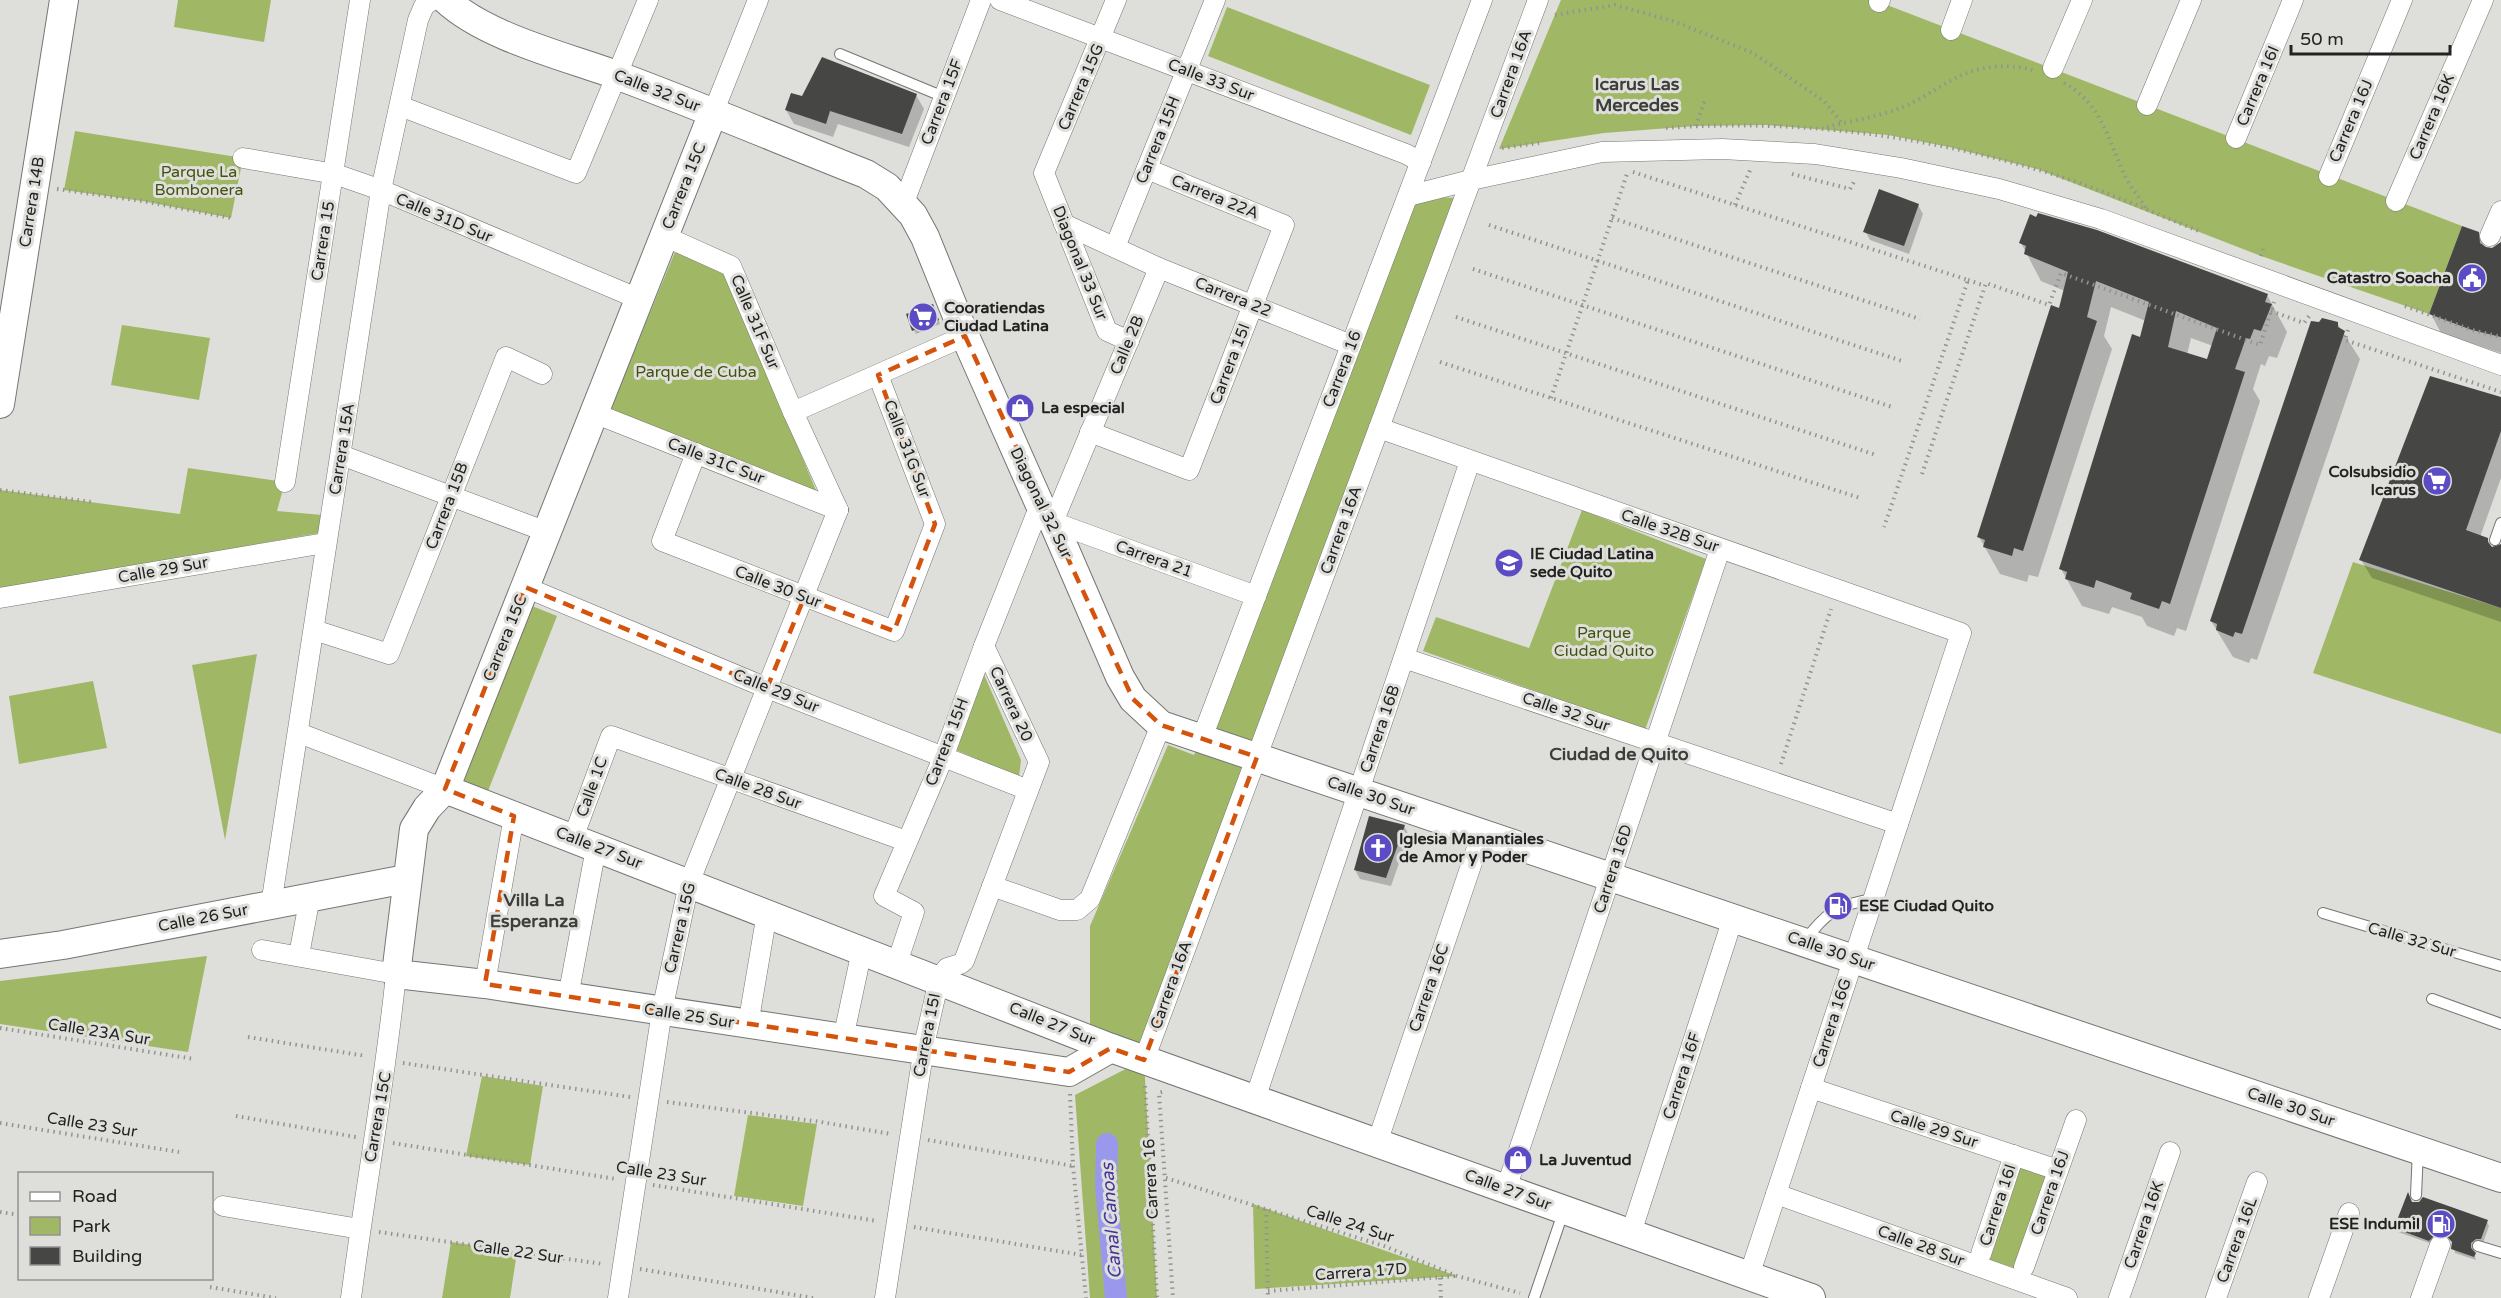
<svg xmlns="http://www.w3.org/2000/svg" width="2501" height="1298" font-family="'Varela Round',sans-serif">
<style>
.green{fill:#a0b865}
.shadow{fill:#0003;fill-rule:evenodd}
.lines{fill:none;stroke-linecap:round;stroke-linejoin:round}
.canal{stroke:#9998ed;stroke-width:22}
.building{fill:#464744;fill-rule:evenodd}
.lane-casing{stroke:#757673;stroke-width:12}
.street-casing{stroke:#757673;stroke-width:21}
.secondary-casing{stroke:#757673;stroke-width:30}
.path{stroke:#939390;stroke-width:4;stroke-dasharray:1.5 4.5;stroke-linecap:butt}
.lane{stroke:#fff;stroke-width:10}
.street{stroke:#fff;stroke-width:20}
.secondary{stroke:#fff;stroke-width:28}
.marked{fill:none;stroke:#d4540e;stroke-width:4.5;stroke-dasharray:12 8;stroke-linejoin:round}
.labels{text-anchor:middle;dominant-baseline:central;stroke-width:6;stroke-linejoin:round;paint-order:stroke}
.street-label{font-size:16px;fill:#222221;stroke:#dedfdb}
.park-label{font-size:16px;fill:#42520e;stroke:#dedfdb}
.poi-label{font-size:16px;font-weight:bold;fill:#222221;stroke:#dedfdb;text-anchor:start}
.neighbourhood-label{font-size:18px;font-weight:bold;fill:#3d3e3b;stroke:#dedfdb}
.water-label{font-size:18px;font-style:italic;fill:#443698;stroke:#dedfdb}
</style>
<rect width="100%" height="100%" fill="#dedfdb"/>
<!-- green -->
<g class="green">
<path d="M178,0h93l-7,42 -90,-15z"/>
<path d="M1561,0h313l588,226 -33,88 -168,-58 -224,-87 -88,-22 -61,-12 -123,-10 -69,1 -92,7 -105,16z"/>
<path d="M1227,7l203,78 -19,50 -203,-79z"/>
<path d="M75,131l168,27 -12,60 -89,-17 -78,-11z"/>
<path d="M1408,196l52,2 -316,862 13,238h-67l-15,-203 68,-35 -53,-23v-111l78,-181 26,10 8,-17z"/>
<path d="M675,252l49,19 94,224 -208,-86z"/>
<path d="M122,325l88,13 -11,62 -88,-15z"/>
<path d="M188,468l97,14 -8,29 45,4 -3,18 -319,57v-100l180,24z"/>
<path d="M1582,510l124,49 -61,171 -222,-79 13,-34 93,31z"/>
<path d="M2353,562l148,46v126l-188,-61z"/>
<path d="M527,604l30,12 -69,175 -30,-12z"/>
<path d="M257,654l-32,186 -33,-175z"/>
<path d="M983,672l38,88 -2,17 -63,-27z"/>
<path d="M93,681l14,67 -88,16 -10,-68z"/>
<path d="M207,956l-19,96 -188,-28v-43z"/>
<path d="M482,1076l61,10 -13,79 -64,-9z"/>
<path d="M748,1115l69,9 -14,82 -69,-10z"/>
<path d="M2016,1163l34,11 -32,95 -33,-11z"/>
<path d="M1253,1204l204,72 -202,13z"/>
<path d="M451,1242l66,10 -7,46h-68z"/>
</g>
<!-- shadow -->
<g class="shadow">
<path d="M916,95l8,14 -15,38 -71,-23 -5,13 -39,-13 -8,-14 16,-12z"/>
<path d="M1918,205l5,9 -14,40 -39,-14 -5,-9z"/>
<path d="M2478,234l8,15h6l9,-6v110l-60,-20 -10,-19z"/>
<path d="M2021,243l246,52 20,37 -10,26 -8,-2 -4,10 -4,-2 -8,25 7,12 -74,230 -9,-3 -3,8 -27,-10 -5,-9 -30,-10 -3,7 -27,-8 -21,-37 85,-248 -35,-14 -7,29 8,13 -74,228 -9,-2 -2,7 -27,-8 -21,-37 81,-227 5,-19 -24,-10zM2191,338l22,8 -5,15 -21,-6z"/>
<path d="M935,310l5,14 -24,10 -2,-4z"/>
<path d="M2337,323l23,36 -103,301 -6,-2 -2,5 -16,-6 -22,-36z"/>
<path d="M2501,398v80l-21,59 7,2 5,9 9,-2v76l-129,-44 -11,-18z"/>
<path d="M1404,826l5,9 -18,51 -31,-7 -5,-9z"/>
<path d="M2412,1203l75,19 2,4 -6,17 -5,-1 -5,6 3,12 -21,-7 -2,-10 -5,-5 -8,-1 -8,7 -34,-12 -2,-4z"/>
</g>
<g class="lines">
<!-- canal -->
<path class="canal" d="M1107,1144l-1,42 10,112"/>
</g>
<!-- building -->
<g class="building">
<path d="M822,57l95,37 -15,40 -72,-23 -4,13 -41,-14 6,-17 11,3z"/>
<path d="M1879,189l40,15 -15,42 -41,-14z"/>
<path d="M2038,213l59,17 171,64 -3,8 7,2 -11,27 -7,-2 -4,10 -4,-1 -11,31 10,3 -75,232 -8,-3 -3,8 -29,-10 2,-6 -36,-13 -2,8 -29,-9 2,-7 -8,-3 73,-235 8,3 9,-35 -53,-21 -9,36 10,4 -74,230 -9,-3 -2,8 -29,-9 2,-7 -8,-3 74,-232 8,3 9,-36 -44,-18 2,-8 -7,-3 11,-29 6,3zM2176,311l41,17 -10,31 -39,-12z"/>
<path d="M2462,226l17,6 1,11 6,4 6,1 9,-6v95l-29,-7 -43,-16z"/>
<path d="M933,304l6,16 -27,11 -6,-17z"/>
<path d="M2322,318l16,4v5l7,4 -103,303 -7,-2 -2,5 -17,-7 1,-6 -7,-3 101,-300 8,1z"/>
<path d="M2430,376l71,21v34l-35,99 22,8v4l4,5 9,-3v64l-142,-48z"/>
<path d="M1369,816l36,9 -19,53 -32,-8z"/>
<path d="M2408,1192l4,10h7l4,-5 65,23 -7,19h-5l-5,4v5l5,5 -2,4 -23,-8 1,-7 -7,-8 -8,-1 -8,8 -35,-13z"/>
</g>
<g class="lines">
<!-- lane casing -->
<g class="lane-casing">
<g id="lane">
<path d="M840,54l104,43"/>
<path d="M2495,540l6,-17"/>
<path d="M2323,913l178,53"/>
<path d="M1804,942c21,-29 34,-38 70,-43"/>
<path d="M2432,999l69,25"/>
<path d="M2416,1195l2,-45"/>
<path d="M2478,1246l23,7"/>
<path d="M1534,1298l30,-88"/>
</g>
</g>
<!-- street casing -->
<g class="street-casing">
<g id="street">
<path d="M1000,0l406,154 15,8"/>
<path d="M1116,0l-72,173 63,158 22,10"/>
<path d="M1879,2l1,-2"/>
<path d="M1951,30l11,-30"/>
<path d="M2053,68l29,-68"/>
<path d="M2147,105l44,-105"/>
<path d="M400,106l176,67 72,-173"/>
<path d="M713,113l45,-113"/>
<path d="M2236,138l57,-138"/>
<path d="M243,158l92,16 46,16 258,109"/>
<path d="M2329,176l73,-176"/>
<path d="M1408,196l63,-16 131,-28 120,-3 93,5 86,14 98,21 102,30 400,146"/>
<path d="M2396,201l87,-201"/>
<path d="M903,205l78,-205"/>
<path d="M1064,224l95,44 192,77"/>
<path d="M664,236l67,30 62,146 45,98"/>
<path d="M2490,236l11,-25"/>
<path d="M1115,247l100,-247"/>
<path d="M1159,268l-106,254 203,74"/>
<path d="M793,412l172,-76"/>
<path d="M594,413l244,97"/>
<path d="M1379,428l582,205 -212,643"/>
<path d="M1090,432l99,38 95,-245 -137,-56"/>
<path d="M696,453l-34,88 232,90 41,-107 -57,-149"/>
<path d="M341,455l206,77"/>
<path d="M285,482l75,-482"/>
<path d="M525,587l242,101 261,102"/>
<path d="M0,598l325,-55"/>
<path d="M314,630l75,24 117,-297 36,17"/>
<path d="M1404,658l494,166"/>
<path d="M299,733l146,56"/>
<path d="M1202,738l280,-738"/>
<path d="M573,838l38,-102 295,105"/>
<path d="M992,886l68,24h17l13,-11 71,-174"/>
<path d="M271,905l110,-715 37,-170 6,-14 8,-6"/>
<path d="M262,950l134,24c-11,109 -31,216 -45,324"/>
<path d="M299,955l11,-58"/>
<path d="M897,963l17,-51 -30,-16 59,-138 41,-112 56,-141"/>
<path d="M485,984l29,-168"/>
<path d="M568,997l28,-149"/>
<path d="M748,1025l19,-112"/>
<path d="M843,1039l19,-89"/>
<path d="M1144,1060l394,-1060"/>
<path d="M1811,1088l247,82"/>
<path d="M1255,1099l215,-638"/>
<path d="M1377,1143l105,-310"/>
<path d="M1506,1189l214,-640"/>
<path d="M1776,1194l291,104"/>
<path d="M223,1206l137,23"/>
<path d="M1631,1233l102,-315"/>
<path d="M1981,1254l33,-99"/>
<path d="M2024,1267l52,-147"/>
<path d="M618,1298l44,-287 27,-128 149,-373"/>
<path d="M885,1298l40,-257 14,-61 8,-12 13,-4 4,-3 75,-199 -55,-116"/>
<path d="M2119,1298l51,-146"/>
<path d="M2216,1298l41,-116"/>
<path d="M2319,1298l30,-85"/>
<path d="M2421,1298l19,-53"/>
</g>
</g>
<!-- secondary casing -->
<g class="secondary-casing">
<g id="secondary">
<path d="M446,0c40,37 118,56 170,75 84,31 166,66 250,99l21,13 26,28 12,22 40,99 75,169 13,17 67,155 13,22 28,26 1340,453"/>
<path d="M713,113l-268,676 -18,19 -13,21 -18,145 89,10 584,88 42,-24"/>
<path d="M0,404l64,-404"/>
<path d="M445,789l666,259 700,250"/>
<path d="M0,954l63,-9 343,-66"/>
</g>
</g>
<!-- path -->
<g class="path">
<path d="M1555,15l60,-10 58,16 80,32 71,48 18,22"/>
<path d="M2064,83c37,20 44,56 60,91 6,13 16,24 23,36"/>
<path d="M1696,126l9,-26"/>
<path d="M1827,127c23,-6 49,-10 71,-18 25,-9 47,-28 69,-36 20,-8 48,-9 68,-2"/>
<path d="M1666,128c125,-9 249,6 369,41 55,15 112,41 166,63"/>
<path d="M1502,148l37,-5"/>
<path d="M1633,172l335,108 -84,247"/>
<path d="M1792,174l58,15 5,-9"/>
<path d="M57,189l85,12 89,17"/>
<path d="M1735,205l16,-37"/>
<path d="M1612,218l308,101"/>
<path d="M1489,225l416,137"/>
<path d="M2261,256l2,-7"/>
<path d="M1473,269l419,138"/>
<path d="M1968,280l17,6"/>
<path d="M2405,306l67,24 29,7"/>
<path d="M2271,311l33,12 6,-8"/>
<path d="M1456,317l420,138"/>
<path d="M2348,330l-3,10 156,52"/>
<path d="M1440,362l420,136"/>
<path d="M1551,398l77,-227"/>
<path d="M1922,474l64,-191 63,22 12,-32 199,72 14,-43"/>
<path d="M0,490l92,12"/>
<path d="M1781,764l50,-155"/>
<path d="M0,1028l194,31"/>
<path d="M248,1037l118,19"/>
<path d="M403,1063l227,34"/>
<path d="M1145,1086l12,212"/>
<path d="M1162,1092l-3,1 14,205"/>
<path d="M1070,1094l3,72 13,132"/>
<path d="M667,1102l154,20 70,12"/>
<path d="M236,1116l120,21"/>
<path d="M0,1123l179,29"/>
<path d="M928,1140l145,26"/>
<path d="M393,1143l223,36"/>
<path d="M1166,1178l218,68 73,30 63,17"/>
<path d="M653,1185l224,36"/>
<path d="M1266,1209l2,89"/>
<path d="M0,1212l20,3"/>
<path d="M914,1227l168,28"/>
<path d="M379,1232l224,32"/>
<path d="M640,1269l173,29"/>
<path d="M1440,1278l1,20"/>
<path d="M210,1287l66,11"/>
<path d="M1268,1291l188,-15"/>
</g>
<!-- lane -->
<use href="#lane" class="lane"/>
<!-- street -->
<use href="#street" class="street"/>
<!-- secondary -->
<use href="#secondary" class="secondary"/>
</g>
<!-- marked area -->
<path class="marked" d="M965,336l168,363 28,26 96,32 -113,303 -33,-12 -42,24 -584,-88 29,-168 -69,-27 80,-202 242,101 37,-90 90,33 41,-107 -57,-149z"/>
<!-- icons -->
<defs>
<g id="civic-disc" transform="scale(1.5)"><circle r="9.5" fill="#5b4cc5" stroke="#dedfdb"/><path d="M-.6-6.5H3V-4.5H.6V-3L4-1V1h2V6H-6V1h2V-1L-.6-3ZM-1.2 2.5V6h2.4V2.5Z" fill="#fff"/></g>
<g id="supermarket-disc" transform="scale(1.5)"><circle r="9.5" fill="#5b4cc5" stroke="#dedfdb"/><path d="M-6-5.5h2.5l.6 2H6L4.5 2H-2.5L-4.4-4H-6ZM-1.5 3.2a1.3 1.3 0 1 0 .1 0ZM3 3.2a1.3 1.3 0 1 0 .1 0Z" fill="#fff"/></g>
<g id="shop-disc" transform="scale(1.5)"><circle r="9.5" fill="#5b4cc5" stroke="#dedfdb"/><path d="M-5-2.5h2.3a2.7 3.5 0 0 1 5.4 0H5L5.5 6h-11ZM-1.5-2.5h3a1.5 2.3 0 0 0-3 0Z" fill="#fff"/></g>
<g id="school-disc" transform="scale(1.5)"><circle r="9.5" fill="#5b4cc5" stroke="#dedfdb"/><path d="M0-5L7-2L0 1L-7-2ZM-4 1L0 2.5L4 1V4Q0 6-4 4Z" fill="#fff"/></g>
<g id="church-disc" transform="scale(1.5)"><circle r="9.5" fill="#5b4cc5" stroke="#dedfdb"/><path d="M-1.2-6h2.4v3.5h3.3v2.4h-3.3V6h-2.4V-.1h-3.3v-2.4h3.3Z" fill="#fff"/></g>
<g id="fuel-disc" transform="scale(1.5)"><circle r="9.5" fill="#5b4cc5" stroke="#dedfdb"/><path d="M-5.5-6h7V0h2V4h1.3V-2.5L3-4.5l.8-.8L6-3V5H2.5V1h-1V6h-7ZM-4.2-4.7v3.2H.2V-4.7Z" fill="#fff"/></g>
</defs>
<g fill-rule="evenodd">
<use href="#civic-disc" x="2472" y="278"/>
<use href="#supermarket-disc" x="923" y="317"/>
<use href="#shop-disc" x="1020" y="408"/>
<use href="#supermarket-disc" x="2437" y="481"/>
<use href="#school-disc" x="1509" y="563"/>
<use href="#church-disc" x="1378" y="848"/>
<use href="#fuel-disc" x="1838" y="906"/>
<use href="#shop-disc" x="1518" y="1160"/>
<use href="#fuel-disc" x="2441" y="1224"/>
</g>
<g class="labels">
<!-- street labels -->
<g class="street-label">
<text transform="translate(1511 74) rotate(-70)">Carrera 16A</text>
<text transform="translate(1211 80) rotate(21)">Calle 33 Sur</text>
<text transform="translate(2258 86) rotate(-67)">Carrera 16I</text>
<text transform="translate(1081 87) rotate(-67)">Carrera 15G</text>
<text transform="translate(657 91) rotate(21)">Calle 32 Sur</text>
<text transform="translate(942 102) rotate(-69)">Carrera 15F</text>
<text transform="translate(2432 117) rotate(-67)">Carrera 16K</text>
<text transform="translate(2351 121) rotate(-67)">Carrera 16J</text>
<text transform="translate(1158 140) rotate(-68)">Carrera 15H</text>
<text transform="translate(684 186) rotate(-68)">Carrera 15C</text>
<text transform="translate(1215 197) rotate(22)">Carrera 22A</text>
<text transform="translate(32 202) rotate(-81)">Carrera 14B</text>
<text transform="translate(444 218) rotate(23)">Calle 31D Sur</text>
<text transform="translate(323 241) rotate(-81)">Carrera 15</text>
<text transform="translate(1080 263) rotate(68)">Diagonal 33 Sur</text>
<text transform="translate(1233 297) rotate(22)">Carrera 22</text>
<text transform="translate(755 322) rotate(67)">Calle 31F Sur</text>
<text transform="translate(1127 345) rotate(-67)">Calle 2B</text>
<text transform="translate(1230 364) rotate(-69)">Carrera 15I</text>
<text transform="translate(1342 369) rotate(-69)">Carrera 16</text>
<text transform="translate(342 449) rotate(-81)">Carrera 15A</text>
<text transform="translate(907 449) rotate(69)">Calle 31G Sur</text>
<text transform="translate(716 461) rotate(21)">Calle 31C Sur</text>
<text transform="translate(1041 503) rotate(64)">Diagonal 32 Sur</text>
<text transform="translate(447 506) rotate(-69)">Carrera 15B</text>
<text transform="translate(1341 530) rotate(-70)">Carrera 16A</text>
<text transform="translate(1670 531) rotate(19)">Calle 32B Sur</text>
<text transform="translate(1154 559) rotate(20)">Carrera 21</text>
<text transform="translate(163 570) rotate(-10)">Calle 29 Sur</text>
<text transform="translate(778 587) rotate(21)">Calle 30 Sur</text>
<text transform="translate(505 638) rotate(-68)">Carrera 15C</text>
<text transform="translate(776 691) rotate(22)">Calle 29 Sur</text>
<text transform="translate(1011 704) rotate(65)">Carrera 20</text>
<text transform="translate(1566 712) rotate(19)">Calle 32 Sur</text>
<text transform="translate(1380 729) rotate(-71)">Carrera 16B</text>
<text transform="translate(947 742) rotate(-69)">Carrera 15H</text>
<text transform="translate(592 787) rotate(-70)">Calle 1C</text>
<text transform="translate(758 789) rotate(20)">Calle 28 Sur</text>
<text transform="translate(1371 796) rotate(19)">Calle 30 Sur</text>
<text transform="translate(599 848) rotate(21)">Calle 27 Sur</text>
<text transform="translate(1613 869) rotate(-72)">Carrera 16D</text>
<text transform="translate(203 918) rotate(-11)">Calle 26 Sur</text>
<text transform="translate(680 928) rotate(-77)">Carrera 15G</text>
<text transform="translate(2412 940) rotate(16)">Calle 32 Sur</text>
<text transform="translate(1831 951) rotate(19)">Calle 30 Sur</text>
<text transform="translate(1171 985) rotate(-70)">Carrera 16A</text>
<text transform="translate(1429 988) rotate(-71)">Carrera 16C</text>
<text transform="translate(689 1016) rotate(9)">Calle 25 Sur</text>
<text transform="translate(1832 1023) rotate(-72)">Carrera 16G</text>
<text transform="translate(1052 1024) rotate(22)">Calle 27 Sur</text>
<text transform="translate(99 1032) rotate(9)">Calle 23A Sur</text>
<text transform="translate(927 1035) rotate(-79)">Carrera 15I</text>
<text transform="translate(1682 1076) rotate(-72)">Carrera 16F</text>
<text transform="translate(2291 1107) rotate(19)">Calle 30 Sur</text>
<text transform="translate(378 1117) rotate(-80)">Carrera 15C</text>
<text transform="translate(92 1125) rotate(9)">Calle 23 Sur</text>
<text transform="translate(1934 1129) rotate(18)">Calle 29 Sur</text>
<text transform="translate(661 1174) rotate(9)">Calle 23 Sur</text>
<text transform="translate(1151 1179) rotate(-93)">Carrera 16</text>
<text transform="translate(1508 1190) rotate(20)">Calle 27 Sur</text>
<text transform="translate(2050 1193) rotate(-71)">Carrera 16J</text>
<text transform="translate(1998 1205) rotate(-72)">Carrera 16I</text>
<text transform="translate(1350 1224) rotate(18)">Calle 24 Sur</text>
<text transform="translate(2144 1225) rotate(-71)">Carrera 16K</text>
<text transform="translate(2237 1240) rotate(-70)">Carrera 16L</text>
<text transform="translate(1921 1246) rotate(20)">Calle 28 Sur</text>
<text transform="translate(518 1252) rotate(8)">Calle 22 Sur</text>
<text transform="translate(1361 1272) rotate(-4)">Carrera 17D</text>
</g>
<!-- park labels -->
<g class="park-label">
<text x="199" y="172">Parque La<tspan x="199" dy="18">Bombonera</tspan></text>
<text x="696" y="372">Parque de Cuba</text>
<text x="1604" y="633">Parque<tspan x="1604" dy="18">Ciudad Quito</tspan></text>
</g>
<!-- poi labels -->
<g class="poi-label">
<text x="2451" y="278" text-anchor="end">Catastro Soacha</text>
<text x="944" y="308">Cooratiendas<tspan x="944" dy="18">Ciudad Latina</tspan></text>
<text x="1041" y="408">La especial</text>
<text x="2416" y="472" text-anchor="end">Colsubsidio<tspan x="2416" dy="18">Icarus</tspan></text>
<text x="1530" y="554">IE Ciudad Latina<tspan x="1530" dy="18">sede Quito</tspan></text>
<text x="1399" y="839">Iglesia Manantiales<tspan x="1399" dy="18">de Amor y Poder</tspan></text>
<text x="1859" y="906">ESE Ciudad Quito</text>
<text x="1539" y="1160">La Juventud</text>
<text x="2420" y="1224" text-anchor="end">ESE Indumil</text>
</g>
<!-- neighbourhood labels -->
<g class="neighbourhood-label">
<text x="1637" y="84">Icarus Las<tspan x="1637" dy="21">Mercedes</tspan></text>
<text x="1619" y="754">Ciudad de Quito</text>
<text x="534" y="900">Villa La<tspan x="534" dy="21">Esperanza</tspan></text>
</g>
<!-- water labels -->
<g class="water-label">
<text transform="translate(1111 1221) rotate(-94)">Canal Canoas</text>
</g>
</g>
<!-- legend -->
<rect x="18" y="1172" width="195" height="108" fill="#dedfdb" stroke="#939391" stroke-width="1.5"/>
<rect x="30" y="1192" width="30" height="9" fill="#ffffff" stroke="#939391" stroke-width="1.5"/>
<text x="72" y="1202" font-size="18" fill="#222221">Road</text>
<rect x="30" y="1217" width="30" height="18" fill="#a0b865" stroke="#939391" stroke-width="1.5"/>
<text x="72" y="1232" font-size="18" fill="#222221">Park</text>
<rect x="30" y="1247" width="30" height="18" fill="#464744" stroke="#939391" stroke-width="1.5"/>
<text x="72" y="1262" font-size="18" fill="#222221">Building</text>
<!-- scale -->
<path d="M2291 45v9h159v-9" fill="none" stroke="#222221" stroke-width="3"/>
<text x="2300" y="45" font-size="18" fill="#222221" stroke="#dedfdb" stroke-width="4.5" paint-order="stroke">50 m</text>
</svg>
